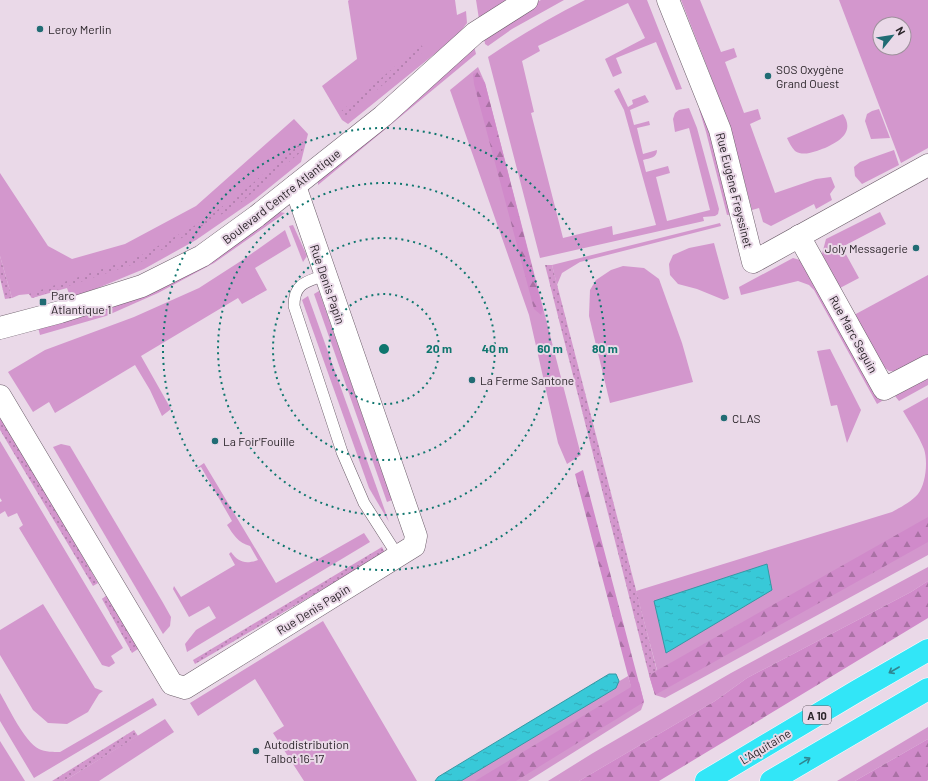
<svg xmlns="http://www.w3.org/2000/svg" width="928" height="781" font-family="Barlow,sans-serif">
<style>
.grass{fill:#d397cd;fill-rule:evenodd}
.forest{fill:url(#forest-firs)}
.garden{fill:url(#garden-dots)}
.water{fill:url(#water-ripples);stroke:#3498a4}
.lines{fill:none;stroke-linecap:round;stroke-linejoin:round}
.lane-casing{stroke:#6c5e6a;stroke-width:12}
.street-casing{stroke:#6c5e6a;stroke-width:23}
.highway-casing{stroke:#fff;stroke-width:23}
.lane{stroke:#fff;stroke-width:11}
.street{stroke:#fff;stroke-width:22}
.highway{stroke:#32e6f7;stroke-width:22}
.oneway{stroke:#2f8691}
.ring{fill:none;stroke:#0f766e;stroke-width:2;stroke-dasharray:2 4}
.poi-dot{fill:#216c74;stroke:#ead9e8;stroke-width:1.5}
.labels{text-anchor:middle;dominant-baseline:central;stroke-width:4;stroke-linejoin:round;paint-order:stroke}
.shield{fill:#ead9e8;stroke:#655c64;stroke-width:1}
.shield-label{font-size:11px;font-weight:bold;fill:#2c262b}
.poi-label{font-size:12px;fill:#2c262b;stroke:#ead9e8;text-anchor:start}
.street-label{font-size:12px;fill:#2c262b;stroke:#ead9e8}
.centre{fill:#0f766e;stroke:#ead9e8;stroke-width:2}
.ring-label{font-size:12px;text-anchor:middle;font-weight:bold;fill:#0f766e;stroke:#ead9e8;stroke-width:4;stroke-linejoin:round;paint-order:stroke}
</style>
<defs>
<pattern id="forest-firs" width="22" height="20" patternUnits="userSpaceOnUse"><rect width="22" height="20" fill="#d08aca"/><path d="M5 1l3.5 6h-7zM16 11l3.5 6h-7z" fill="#a971a4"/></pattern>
<pattern id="garden-dots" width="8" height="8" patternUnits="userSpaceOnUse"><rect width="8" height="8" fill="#d397cd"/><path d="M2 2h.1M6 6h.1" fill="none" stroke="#ab7ba7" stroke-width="1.8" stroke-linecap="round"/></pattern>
<pattern id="water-ripples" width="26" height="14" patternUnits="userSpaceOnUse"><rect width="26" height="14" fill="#38c9d8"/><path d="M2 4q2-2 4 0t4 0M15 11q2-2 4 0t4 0" fill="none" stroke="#32acba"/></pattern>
</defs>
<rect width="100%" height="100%" fill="#ead9e8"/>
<!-- grass -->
<g class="grass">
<path d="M349,0h106l2,15 9,-4 1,12 -9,12 -110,89 -6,-4 -20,-34 35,-27 -9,-58z"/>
<path d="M476,0h34l-31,19z"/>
<path d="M541,0h23l-52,29 -24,17 -3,-2 -1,-7 43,-30z"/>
<path d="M585,0h62l35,89 -6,1 -20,-48 -40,16 6,15 -9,4 -8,-18 40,-21 -17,-35 -90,43 2,5 -18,10 12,51 -3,1 32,125 49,-12 1,9 43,-10 -32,-115 -10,-19 5,-3 9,19 5,-3 -1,-4 13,-5 4,7 -19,8 4,15 15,-4 1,4 -13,3 6,26 14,-4c0,8 -7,8 -14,10l3,12 22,-6 2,7 -14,4 11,44 43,-11 -21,-82 -14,4 -2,-13 2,-6 4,-3 10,-2 8,20 22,81 -1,5 -3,2 -12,1 1,4 -164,37 -52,-201c31,-21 63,-40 97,-57z"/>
<path d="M681,0h19l21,52 13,-4 3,9 -12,5 19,51 14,-4 3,10 -11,5 25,69 41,-14 15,-2 4,10 -5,7 2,6 -16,9 -2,-5 -43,22 -8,-4 -4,-14 -7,2 -23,-87z"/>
<path d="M839,0h89v148l-27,15zM880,24h24v24h-24z"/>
<path d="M474,46l2,8 -158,131v-10z"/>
<path d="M478,67l7,16 96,372 -14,9 -9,-21 -29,-128 -79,-225z"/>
<path d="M699,109l7,5 28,100 -7,1 -21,-83z"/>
<path d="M879,109l11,29 -19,1 -6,-18 2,-7 5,-3z"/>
<path d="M843,114c12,18 -3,27 -18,34 -9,3 -21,9 -30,3 -4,-4 -6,-9 -8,-13z"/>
<path d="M294,119l14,15 -7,28 -47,38 -58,40 -52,29 -73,30 -4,-11 -35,10 -3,-4 -10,1 -7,3 -12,-42v-83l48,73 24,13 53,-15 71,-38z"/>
<path d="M894,150l5,15 -37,19 -7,-8 -1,-9 6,-5z"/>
<path d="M274,211l11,2 -71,50 -56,30 -52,23 -66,19 -2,-8z"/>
<path d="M880,212l6,12 -44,23 17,31 -19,10 -18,-34 4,-15z"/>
<path d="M720,223l1,3 -141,36 -18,11 -5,12 -5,-20z"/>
<path d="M293,225l14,31 -4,6 -14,-36z"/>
<path d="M285,230l6,16 -36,22 12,22 -25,14 -4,-6 -97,58 30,53 -9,7 -12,-26 -15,-25 -80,48 -6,-11 -16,10 -25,-40 37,-22 89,-33 65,-29 45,-29z"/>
<path d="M714,243l15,55 -5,2 -27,-11 -19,-5 -8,-9 -1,-11 4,-9 16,-7z"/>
<path d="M793,258l14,4 75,139 -5,3 -63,-114 -5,-5 -11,-4 -57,14 -2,-8z"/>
<path d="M623,266l21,2 15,11 23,64 11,39 -83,21 -21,-87 1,-26 6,-10 15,-10z"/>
<path d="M928,275v85l-25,12 -14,-1 -10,-8 -25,-48z"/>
<path d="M319,291l73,209 -5,2 -73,-208z"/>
<path d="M308,296l81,226 -20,-34 -67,-188z"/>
<path d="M830,349l31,61 -14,33 -10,-38 -6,1 -14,-55z"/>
<path d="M928,378v7l-29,16 -4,-5z"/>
<path d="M928,397v158l-263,143 -10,-3 -6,-20 8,-5 -21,-79 256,-79c9,-5 19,-10 26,-18 8,-10 10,-33 6,-45 -5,-13 -14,-26 -21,-38z"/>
<path d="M0,441l123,207 -12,8 4,7 -6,4 -7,-2 -83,-137 4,-3 -6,-12 -9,4 -3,-6 -5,3v-12l2,-1 -2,-3z"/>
<path d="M61,444l9,2 92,155 9,16 -1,9 -7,8 -110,-187z"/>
<path d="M204,463l72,120 88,-50 6,9 -183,110 -2,-8 11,-14 20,-12 -7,-12 -20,11 -16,-28 1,-3 7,11 54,-32 -6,-11 2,-2c8,11 15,12 27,8l-8,-14c-12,-3 -17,-12 -23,-21l5,-4 -31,-54 -7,3z"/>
<path d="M928,567v14l-17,11 -164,86 -32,23 -136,80h-31l45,-28 138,-80z"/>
<path d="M43,604l52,84 8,3 -4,3 -11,18 -21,12 -19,-1 -15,-13 -33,-55v-25z"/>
<path d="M323,621l94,160h-113l-31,-48 11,-7 -29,-47 -57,37 -8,-13z"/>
<path d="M628,676l3,10 8,-4 5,20 -3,8 -113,71h-77z"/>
<path d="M0,693c9,15 24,48 39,56 6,3 15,3 21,3l93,-54 4,7 -123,73 -34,-57z"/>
<path d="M165,719l9,13 -75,49h-35z"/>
<path d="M928,727v12l-73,42h-18z"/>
<path d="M0,741l25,40h-25z"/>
</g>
<!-- forest -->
<g class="forest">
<path d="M477,72l8,11 58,227 -2,5 -7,-6 -60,-225 -1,-10z"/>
<path d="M583,470l61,232 -128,79h-41l156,-94 -56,-213z"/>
<path d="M928,517v25l-273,153 -6,-20z"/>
<path d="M928,581v37l-269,163h-80l136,-80 32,-23 164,-86z"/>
<path d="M928,739v41l-1,1h-72z"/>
</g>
<!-- garden -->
<g class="garden">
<path d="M421,45l4,5 -81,67 -5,-4z"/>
<path d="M306,139l-4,12 -63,53 -96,57 -111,37 -3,-4 111,-38 54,-30 42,-29z"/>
<path d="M0,256l12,42 -7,1 -5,-21z"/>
<path d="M545,265h7l105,406 -8,4z"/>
<path d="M0,414l98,169 -5,3 -93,-156z"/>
<path d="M382,547l3,6 -190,111 -2,-4z"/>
<path d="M107,595l31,54 -6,4 -30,-54z"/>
<path d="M134,730l4,6 -74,45h-12z"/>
</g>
<!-- water -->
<g class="water">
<path d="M767,564l5,26 -106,63 -12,-52z"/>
<path d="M609,674h7l3,7 -3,7 -155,93h-26l3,-4z"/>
</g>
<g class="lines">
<!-- lane casing -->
<g class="lane-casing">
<path id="lane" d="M325,275c-19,7 -31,8 -31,31l48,146 22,51 34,53"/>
</g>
<!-- street casing -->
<g class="street-casing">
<g id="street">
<path d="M668,0l52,130 33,132 175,-97"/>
<path d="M799,236l85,153 44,-23"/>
<path d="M0,328l60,-16 82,-26 60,-30 55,-40 126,-100 92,-83 52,-33"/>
<path d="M0,396l172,288 13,4 229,-142 2,-10 -121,-350"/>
</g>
</g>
<!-- highway casing -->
<g class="highway-casing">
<g id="highway">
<path d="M706,781l151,-90 71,-41"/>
<path d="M771,781l157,-92"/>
</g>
</g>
<!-- lane -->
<use href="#lane" class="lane"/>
<!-- street -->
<use href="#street" class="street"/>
<!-- highway -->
<use href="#highway" class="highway"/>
</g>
<!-- one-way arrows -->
<defs><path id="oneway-shaft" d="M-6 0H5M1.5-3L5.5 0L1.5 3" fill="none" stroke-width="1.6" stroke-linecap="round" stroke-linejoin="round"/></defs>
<g class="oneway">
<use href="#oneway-shaft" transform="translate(894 670) rotate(150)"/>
<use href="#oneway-shaft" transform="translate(805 761) rotate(-31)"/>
</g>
<!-- distance rings -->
<g class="ring">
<circle cx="384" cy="349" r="55"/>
<circle cx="384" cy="349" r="111"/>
<circle cx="384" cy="349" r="166"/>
<circle cx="384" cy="349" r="221"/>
</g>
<!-- markers -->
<g class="poi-dot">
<circle cx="40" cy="29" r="4"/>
<circle cx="768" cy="76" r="4"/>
<circle cx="916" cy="248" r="4"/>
<rect x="39" y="298" width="8" height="8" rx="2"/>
<circle cx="472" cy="380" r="4"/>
<circle cx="724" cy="418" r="4"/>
<circle cx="215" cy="441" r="4"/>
<circle cx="256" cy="751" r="4"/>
</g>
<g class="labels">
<!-- shield labels -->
<rect class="shield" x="803" y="706" width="28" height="18" rx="3"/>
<g class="shield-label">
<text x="817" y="715">A 10</text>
</g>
<!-- poi labels -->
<g class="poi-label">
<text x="48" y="29">Leroy Merlin</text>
<text x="776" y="69">SOS Oxygène<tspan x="776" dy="14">Grand Ouest</tspan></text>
<text x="908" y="248" text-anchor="end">Joly Messagerie</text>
<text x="51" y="295">Parc<tspan x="51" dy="14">Atlantique 1</tspan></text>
<text x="480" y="380">La Ferme Santone</text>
<text x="732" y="418">CLAS</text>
<text x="223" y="441">La Foir'Fouille</text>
<text x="264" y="744">Autodistribution<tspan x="264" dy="14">Talbot 16-17</tspan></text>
</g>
<!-- street labels -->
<g class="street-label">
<text transform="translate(735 190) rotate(76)">Rue Eugène Freyssinet</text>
<text transform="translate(281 196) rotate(-38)">Boulevard Centre Atlantique</text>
<text transform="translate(328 284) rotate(71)">Rue Denis Papin</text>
<text transform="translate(854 334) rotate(61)">Rue Marc Seguin</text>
<text transform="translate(313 609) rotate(-32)">Rue Denis Papin</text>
<text transform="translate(765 746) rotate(-31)">L'Aquitaine</text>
</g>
</g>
<circle cx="384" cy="349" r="6" class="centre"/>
<g class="ring-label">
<text x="439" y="353">20 m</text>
<text x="495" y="353">40 m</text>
<text x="550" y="353">60 m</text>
<text x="605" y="353">80 m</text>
</g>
<!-- north arrow -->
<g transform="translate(892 36) rotate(60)"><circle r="19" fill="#ead9e8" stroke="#9e919c"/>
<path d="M0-3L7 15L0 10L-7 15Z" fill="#216c74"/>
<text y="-6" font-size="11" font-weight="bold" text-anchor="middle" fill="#2c262b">N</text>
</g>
</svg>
